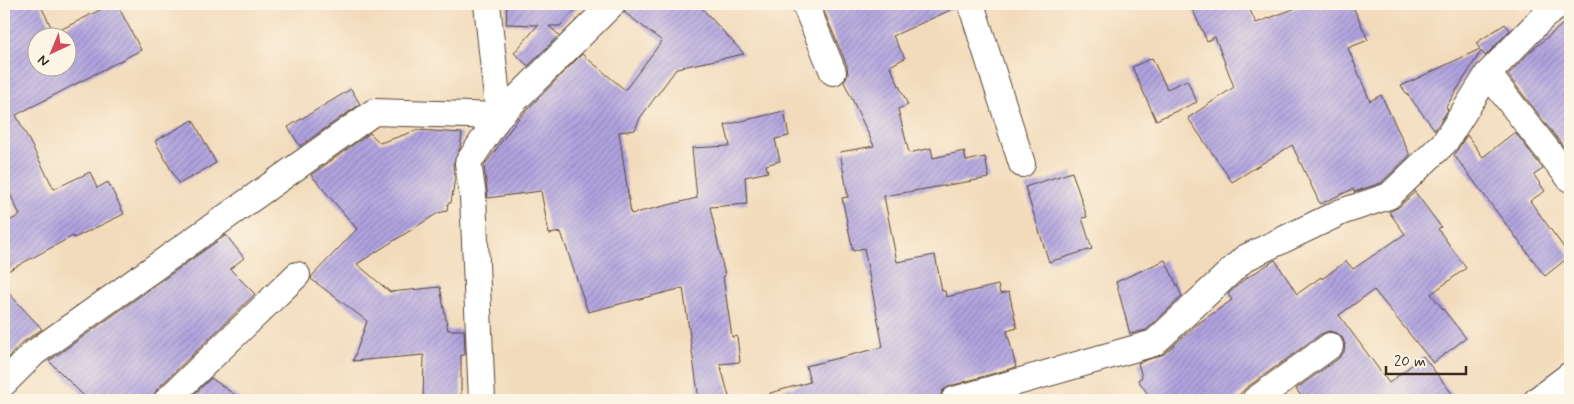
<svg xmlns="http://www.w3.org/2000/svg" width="1574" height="404" font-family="Mynerve,sans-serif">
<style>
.building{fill:url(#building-hatch);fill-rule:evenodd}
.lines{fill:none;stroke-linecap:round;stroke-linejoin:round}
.street-casing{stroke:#564536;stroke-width:28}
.street{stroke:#fff;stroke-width:26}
</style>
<defs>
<pattern id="building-hatch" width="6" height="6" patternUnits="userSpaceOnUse" patternTransform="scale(1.25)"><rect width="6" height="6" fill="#b0a3e0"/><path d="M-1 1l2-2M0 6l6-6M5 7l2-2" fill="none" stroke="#9085b5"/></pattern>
</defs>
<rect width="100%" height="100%" fill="#fcf5e5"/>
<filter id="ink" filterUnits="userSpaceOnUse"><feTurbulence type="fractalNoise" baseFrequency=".02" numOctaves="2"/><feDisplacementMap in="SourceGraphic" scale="10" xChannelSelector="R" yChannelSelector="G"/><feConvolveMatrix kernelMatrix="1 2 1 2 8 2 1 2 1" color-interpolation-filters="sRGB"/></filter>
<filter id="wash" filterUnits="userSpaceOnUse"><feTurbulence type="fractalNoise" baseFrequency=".0096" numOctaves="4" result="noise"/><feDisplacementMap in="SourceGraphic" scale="20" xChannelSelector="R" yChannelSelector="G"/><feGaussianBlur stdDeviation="1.12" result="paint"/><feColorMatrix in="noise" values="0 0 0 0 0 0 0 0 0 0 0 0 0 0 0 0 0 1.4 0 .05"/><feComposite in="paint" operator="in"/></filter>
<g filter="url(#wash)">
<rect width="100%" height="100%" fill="#f2dbbb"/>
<g id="blocks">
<!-- building -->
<g class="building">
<path d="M4,4h36l14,29 58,-29h5l24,46 -125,65 38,74 36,-17 7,16 11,-6 16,32 -50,24 -1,-2 -69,37v-49l16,-9 -16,-34zM38,38h30v30h-30z"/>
<path d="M507,4h74l-21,22h-11l10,9 -31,31 -14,-13 24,-28 -32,-1z"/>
<path d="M627,4h71l46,50 -67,14 -37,50 -5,12 -16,2 12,82 66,-16 -5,-50 38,-2 -5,-21 59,-14 5,25 -14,3 5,22 -14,4 2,7 -23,5 2,27 -37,3 15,69 -2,1 9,60 5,-1 3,26 -20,2 10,36h-31l-16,-112 -95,24 -27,-80 -12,2 -8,-43 -53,7 -4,-32 33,-46 65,-66 43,36 37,-49 -38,-29z"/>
<path d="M821,4h135l1,3 -64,29 12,22 -15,8 18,39 -10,4 11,44 22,-5 2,10 31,-7 2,10 19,-4 4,21 -105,18 13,66 38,-7 7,36h3l1,6 52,-12 2,9 9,-2 8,36 -10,3 9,36 -66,19 -7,4 -4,10h-168l-1,-7 40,-11 -4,-16 77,-19 -19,-99 -11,3 -11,-53 6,-1 -8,-45 34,-6 -30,-64 4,-8 -1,-8z"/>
<path d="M1190,4h57l9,19 51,-19h45l16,36 -20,8 22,53 11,-6 29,60 -29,28 -27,9 -1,-3 -33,15 -28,-59 -60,37 -44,-64 46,-31 -19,-50 -8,4z"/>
<path d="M1570,18v123l-7,5 -55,-71 23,-24z"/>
<path d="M1505,24l5,6 -25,26 -4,-5 -35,56 2,3 -13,20 -34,-44 79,-37 -4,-6z"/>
<path d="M1152,58l15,31 20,-9 10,22 -41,18 -24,-53z"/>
<path d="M351,89l9,15 -60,42 -12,-19z"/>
<path d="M193,120l23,43 -37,21 -24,-43z"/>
<path d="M418,130l44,3 -2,15 -7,17 2,13 -4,25h-3l-1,8 -9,2 -81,51 33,28 50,-5 8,43h16l1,25h-4v45h-38l1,-45 -71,6 14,-40 -56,-42 1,-3 45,-47 -46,-54 59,-42 10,10z"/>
<path d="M1515,132l28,37 -9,6 11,16 -15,10 40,55 -25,20 -91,-121 13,-20 16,22z"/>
<path d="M1072,172l15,45 -5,1 10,31 -43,13 -24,-75z"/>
<path d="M1415,192l26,35 -3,2 28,39 -35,26 35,44 -33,25 -59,-73 -35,25 50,68 34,-27 34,44h-153l-8,-11 43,-31 5,-6 1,-8 -3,-7 -5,-4 -8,-2 -8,3 -75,54 -12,12h-82l-14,-20 4,-3 -4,-14 26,-9 32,-29 36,-25 -4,-6 17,-15 30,-19 22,34 24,-17 1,2 24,-18 7,8 52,-35 -16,-22 10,-5z"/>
<path d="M226,235l18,23 -14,11 25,25 -98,95 -5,11h-64l-39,-39z"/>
<path d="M1165,260l17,36 -36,34 -16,4 -14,-52z"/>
<path d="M4,288l38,41 -19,13 -19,20z"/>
<path d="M211,378l31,22h-54z"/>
</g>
</g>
</g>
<g filter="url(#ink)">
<use href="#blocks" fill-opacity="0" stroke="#564536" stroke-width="1"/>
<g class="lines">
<!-- street casing -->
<g class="street-casing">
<g id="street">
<path d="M805,4l28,68"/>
<path d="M971,4l51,160"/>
<path d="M1488,74l82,105"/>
<path d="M4,383l30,-30 340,-241 125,4 113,-112"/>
<path d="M167,400l130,-125"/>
<path d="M482,400l-9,-204 -5,-33 31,-47 -12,-112"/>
<path d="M954,400l200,-57 91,-85 96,-46 48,-16 56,-54 43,-68 55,-57 18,-13"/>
<path d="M1255,400l75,-54"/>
<path d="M1537,400l33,-25"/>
</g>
</g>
<!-- street -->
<use href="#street" class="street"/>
</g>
</g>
<!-- margin -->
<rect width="1574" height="404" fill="none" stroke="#fcf5e5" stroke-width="20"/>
<!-- north arrow -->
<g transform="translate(52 52) rotate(224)"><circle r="24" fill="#fcf5e5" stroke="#afa495"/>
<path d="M0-4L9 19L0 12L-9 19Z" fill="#d1495b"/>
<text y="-8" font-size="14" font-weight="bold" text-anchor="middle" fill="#3b2a1e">N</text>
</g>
<!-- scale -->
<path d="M1386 366v8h80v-8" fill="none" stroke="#3b2a1e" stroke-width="2.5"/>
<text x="1394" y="366" font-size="15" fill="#3b2a1e" stroke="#fcf5e5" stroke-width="4" paint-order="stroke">20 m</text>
</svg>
